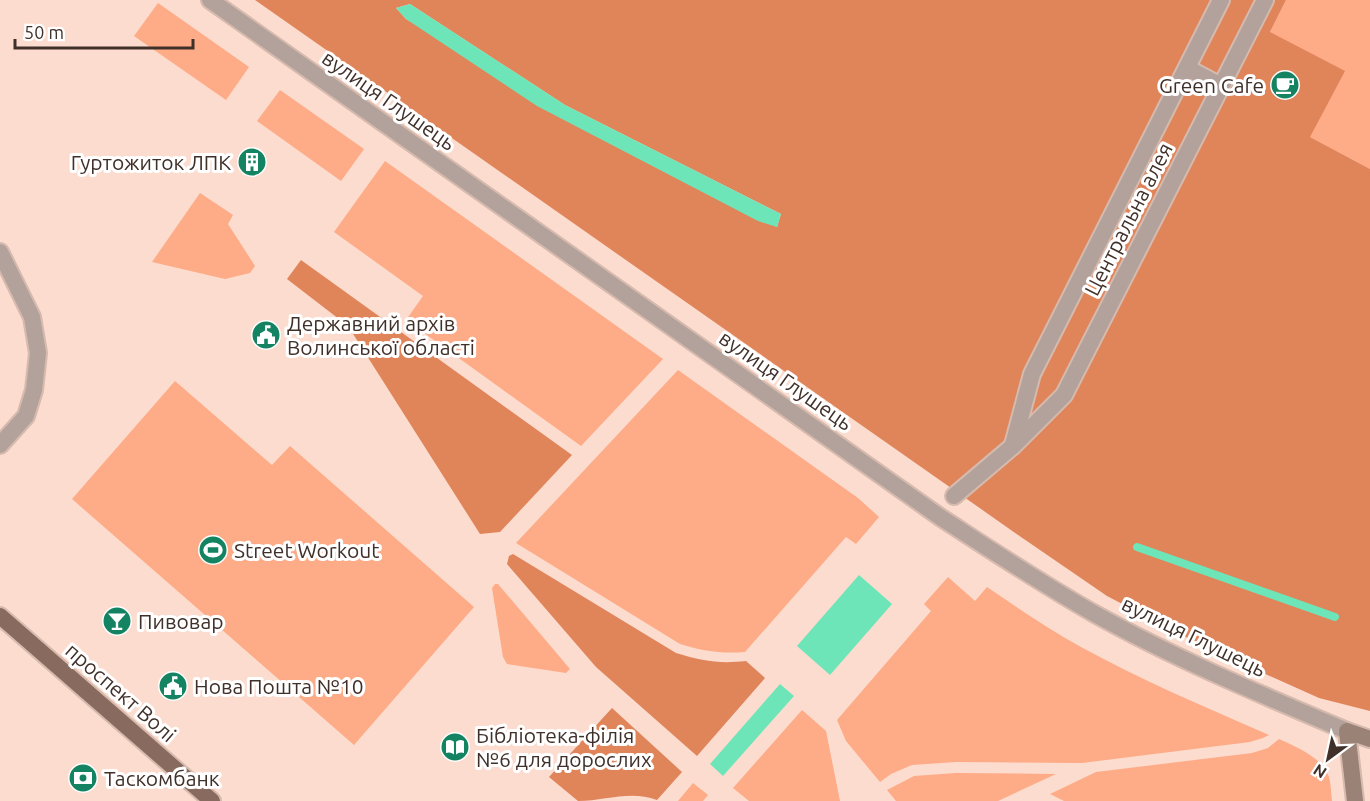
<svg xmlns="http://www.w3.org/2000/svg" width="1370" height="801" font-family="Ubuntu,sans-serif">
<style>
.green{fill:#feab87}
.forest{fill:#e0845a;fill-rule:evenodd}
.water{fill:#6ee5b8}
.lines{fill:none;stroke-linecap:round;stroke-linejoin:round}
.stream{stroke:#6ee5b8;stroke-width:8}
.pedestrian-casing{stroke:#d6baad;stroke-width:20}
.minor-casing{stroke:#d6baad;stroke-width:20}
.tertiary-casing{stroke:#d6baad;stroke-width:20}
.secondary-casing{stroke:#d6baad;stroke-width:20}
.primary-casing{stroke:#d6baad;stroke-width:20}
.pedestrian{stroke:#b3a29b;stroke-width:16}
.minor{stroke:#b3a29b;stroke-width:16}
.tertiary{stroke:#b3a29b;stroke-width:16}
.secondary{stroke:#9a8277;stroke-width:16}
.primary{stroke:#886b5e;stroke-width:16}
.labels{text-anchor:middle;dominant-baseline:central;stroke-width:6;stroke-linejoin:round;paint-order:stroke}
.poi-label{font-size:21px;fill:#40302a;stroke:#fff;text-anchor:start}
.street-label{font-size:21px;fill:#40302a;stroke:#fff}
</style>
<rect width="100%" height="100%" fill="#fcdcce"/>
<!-- green -->
<g class="green">
<path d="M1286,0h84v169l-60,-32 -40,-105z"/>
<path d="M158,3l91,64 -23,33 -92,-64z"/>
<path d="M280,90l84,59 -23,32 -84,-60z"/>
<path d="M385,161l278,198 -82,87 -175,-126 17,-24 -89,-64z"/>
<path d="M200,193l33,22 -5,9 27,42 -5,7 -25,6 -73,-17z"/>
<path d="M678,370l180,128 21,19 -23,27 -10,-7 -101,115c-24,2 -42,-1 -65,-8l-164,-101z"/>
<path d="M175,381l97,84 18,-19 184,161 -120,138 -282,-246z"/>
<path d="M948,577l27,24 12,-14c31,21 61,42 94,60 60,33 124,60 188,88l-6,3 -13,4 -168,21 -126,-1 -44,3 -21,9 -11,8 -34,-41 -9,-21 94,-109 -7,-7z"/>
<path d="M495,584h3l72,85 -4,4 -59,-9 -4,-7 -11,-69z"/>
<path d="M802,710l24,21 14,70h-91l-16,-13z"/>
<path d="M1279,739c17,8 43,18 50,38 2,7 2,16 3,24h-268l-14,-7 46,-22 156,-19 16,-5z"/>
<path d="M956,773l100,1 -58,27h-102l-9,-11 27,-14z"/>
<path d="M693,783l15,12 -5,6h-25z"/>
</g>
<!-- forest -->
<g class="forest">
<path d="M255,0h1031l-16,32 75,39 -35,66 60,32v542l-51,-13 -116,-52 -96,-50 -86,-59zM410,4l155,101 216,109 -4,13 -371,-208 -10,-11z"/>
<path d="M301,260l271,195 -72,77 -20,2 -132,-208 -61,-47z"/>
<path d="M513,554l163,99c26,8 43,11 70,8l19,17 -68,78 -101,-89 -89,-103 2,-8z"/>
<path d="M612,708l70,64 -25,28c-27,-10 -52,1 -79,1l-29,-24z"/>
</g>
<!-- water -->
<g class="water">
<path d="M410,4l155,101 216,109 -4,13 -19,-6 -221,-115 -131,-87 -10,-11z"/>
<path d="M859,575l33,29 -62,71 -33,-29z"/>
<path d="M780,684l14,12 -71,80 -13,-12z"/>
</g>
<g class="lines">
<!-- stream -->
<path class="stream" d="M1137,547l198,70"/>
<!-- pedestrian casing -->
<g class="pedestrian-casing">
<g id="pedestrian">
<path d="M1187,68l34,18"/>
<path d="M1013,445l19,-71 189,-374"/>
<path d="M954,496l59,-50 51,-51 201,-395"/>
</g>
</g>
<!-- minor casing -->
<g class="minor-casing">
<path id="minor" d="M0,252l32,65 6,36 -4,37 -8,26 -26,29"/>
</g>
<!-- tertiary casing -->
<g class="tertiary-casing">
<path id="tertiary" d="M210,0l730,517c51,33 102,67 155,97 81,45 167,81 252,117"/>
</g>
<!-- secondary casing -->
<g class="secondary-casing">
<path id="secondary" d="M1355,801l-8,-70 23,8"/>
</g>
<!-- primary casing -->
<g class="primary-casing">
<path id="primary" d="M0,616l212,185"/>
</g>
<!-- pedestrian -->
<use href="#pedestrian" class="pedestrian"/>
<!-- minor -->
<use href="#minor" class="minor"/>
<!-- tertiary -->
<use href="#tertiary" class="tertiary"/>
<!-- secondary -->
<use href="#secondary" class="secondary"/>
<!-- primary -->
<use href="#primary" class="primary"/>
</g>
<!-- icons -->
<defs>
<g id="cafe-disc" transform="scale(1.5)"><circle r="9.5" fill="#148361" stroke="#fff"/><path d="M-5.5-4.5H6V0H3Q3 3.5 0 3.5H-2.5Q-5.5 3.5-5.5 0ZM3-3.2v2h1.7v-2ZM-6 4.5H4V6H-6Z" fill="#fff"/></g>
<g id="building-disc" transform="scale(1.5)"><circle r="9.5" fill="#148361" stroke="#fff"/><path d="M-4-6H4V6H1V3H-1V6H-4ZM-2.5-4.3h1.7v1.8h-1.7ZM.8-4.3h1.7v1.8H.8ZM-2.5-1h1.7V.8h-1.7ZM.8-1h1.7V.8H.8Z" fill="#fff"/></g>
<g id="civic-disc" transform="scale(1.5)"><circle r="9.5" fill="#148361" stroke="#fff"/><path d="M-.6-6.5H3V-4.5H.6V-3L4-1V1h2V6H-6V1h2V-1L-.6-3ZM-1.2 2.5V6h2.4V2.5Z" fill="#fff"/></g>
<g id="stadium-disc" transform="scale(1.5)"><circle r="9.5" fill="#148361" stroke="#fff"/><path d="M0-5a6.5 5 0 1 0 0 10a6.5 5 0 1 0 0-10ZM-3.5-1.8h7v3.6h-7Z" fill="#fff"/></g>
<g id="bar-disc" transform="scale(1.5)"><circle r="9.5" fill="#148361" stroke="#fff"/><path d="M-6-5H6L.8 .8V4.5H3.5V6h-7V4.5H-.8V.8Z" fill="#fff"/></g>
<g id="library-disc" transform="scale(1.5)"><circle r="9.5" fill="#148361" stroke="#fff"/><path d="M-6-4Q-3-5.5-.7-3.5V5Q-3 3-6 4ZM6-4Q3-5.5 .7-3.5V5Q3 3 6 4Z" fill="#fff"/></g>
<g id="bank-disc" transform="scale(1.5)"><circle r="9.5" fill="#148361" stroke="#fff"/><path d="M-6-4H6V4H-6ZM0-2.3a2.3 2.3 0 1 0 0 4.6a2.3 2.3 0 1 0 0-4.6Z" fill="#fff"/></g>
</defs>
<g fill-rule="evenodd">
<use href="#cafe-disc" x="1285" y="85"/>
<use href="#building-disc" x="252" y="162"/>
<use href="#civic-disc" x="266" y="335"/>
<use href="#stadium-disc" x="213" y="550"/>
<use href="#bar-disc" x="117" y="621"/>
<use href="#civic-disc" x="173" y="686"/>
<use href="#library-disc" x="455" y="747"/>
<use href="#bank-disc" x="83" y="778"/>
</g>
<g class="labels">
<!-- poi labels -->
<g class="poi-label">
<text x="1264" y="85" text-anchor="end">Green Cafe</text>
<text x="231" y="162" text-anchor="end">Гуртожиток ЛПК</text>
<text x="287" y="323">Державний архів<tspan x="287" dy="24">Волинської області</tspan></text>
<text x="234" y="550">Street Workout</text>
<text x="138" y="621">Пивовар</text>
<text x="194" y="686">Нова Пошта №10</text>
<text x="476" y="735">Бібліотека-філія<tspan x="476" dy="24">№6 для дорослих</tspan></text>
<text x="104" y="778">Таскомбанк</text>
</g>
<!-- street labels -->
<g class="street-label">
<text transform="translate(389 100) rotate(35)">вулиця Глушець</text>
<text transform="translate(1128 219) rotate(-63)">Центральна алея</text>
<text transform="translate(786 380) rotate(35)">вулиця Глушець</text>
<text transform="translate(1194 636) rotate(26)">вулиця Глушець</text>
<text transform="translate(121 692) rotate(41)">проспект Волі</text>
</g>
</g>
<!-- north arrow -->
<g transform="translate(1328 759) rotate(213)" stroke="#ffffff" stroke-width="4.5" paint-order="stroke">
<path d="M0-4.5L10 22L0 15L-10 22Z" fill="#40302a"/>
<text y="-9" font-size="16" font-weight="bold" text-anchor="middle" fill="#40302a">N</text>
</g>
<!-- scale -->
<path d="M15 39v9h178v-9" fill="none" stroke="#40302a" stroke-width="3"/>
<text x="24" y="39" font-size="18" fill="#40302a" stroke="#ffffff" stroke-width="4.5" paint-order="stroke">50 m</text>
</svg>
